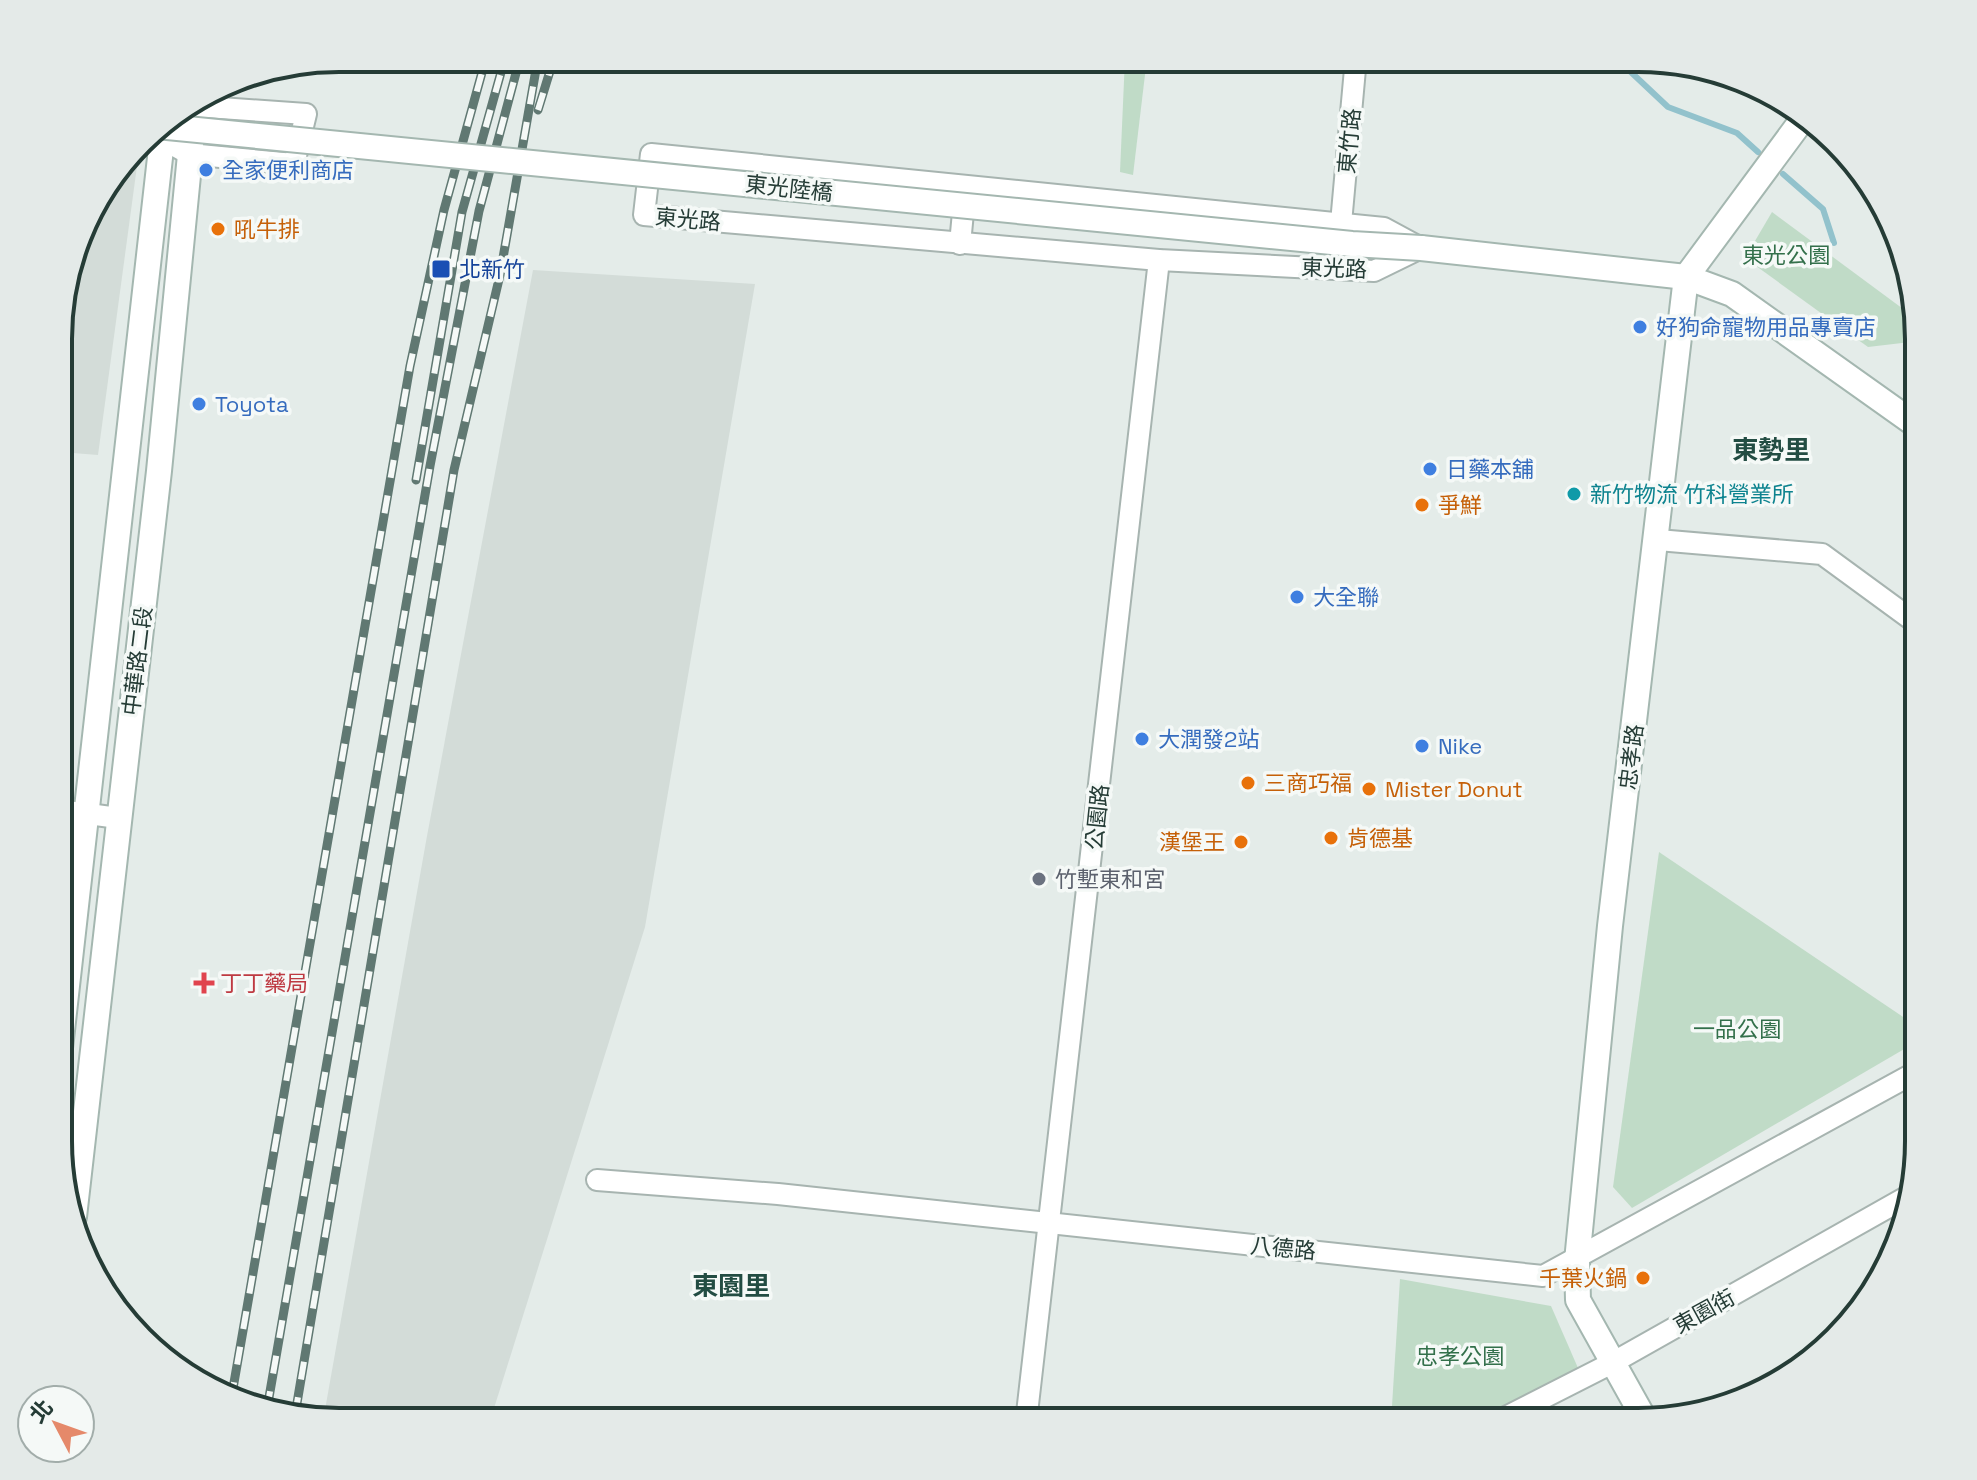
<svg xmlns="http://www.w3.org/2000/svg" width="1977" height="1480" font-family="'Space Grotesk','Noto Sans TC',sans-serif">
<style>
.built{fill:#d3dcd8}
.green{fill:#c0dbc7}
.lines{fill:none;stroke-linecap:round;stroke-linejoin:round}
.stream{stroke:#92c2cc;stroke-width:6}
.street-casing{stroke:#a7b4b0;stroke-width:24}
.secondary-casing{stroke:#a4b7b0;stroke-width:28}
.street{stroke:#fff;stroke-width:20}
.secondary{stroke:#fff;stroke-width:24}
.rail-casing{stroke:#607872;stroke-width:9}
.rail{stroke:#f5f9f7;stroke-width:6;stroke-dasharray:18;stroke-linecap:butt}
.secondary-bridge-casing{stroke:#a4b7b0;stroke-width:28;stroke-linecap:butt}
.secondary-bridge{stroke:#fff;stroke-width:24}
.shop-dot{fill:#3f7fe0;stroke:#f5f9f7;stroke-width:3}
.food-dot{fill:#e8710a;stroke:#f5f9f7;stroke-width:3}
.transit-dot{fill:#1a4fb4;stroke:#f5f9f7;stroke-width:3}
.culture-dot{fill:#0f9aa8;stroke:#f5f9f7;stroke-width:3}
.worship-dot{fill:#6b7280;stroke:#f5f9f7;stroke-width:3}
.health-dot{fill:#e0444e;stroke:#f5f9f7;stroke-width:3}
.labels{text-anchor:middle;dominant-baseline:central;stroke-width:7;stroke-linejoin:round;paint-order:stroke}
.street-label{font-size:22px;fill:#253c36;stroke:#f5f9f7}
.shop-label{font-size:22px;fill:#366cbe;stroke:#f5f9f7;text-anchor:start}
.food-label{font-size:22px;fill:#c56008;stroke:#f5f9f7;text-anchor:start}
.park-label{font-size:22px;fill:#33704b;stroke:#f5f9f7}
.transit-label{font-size:22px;fill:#164399;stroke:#f5f9f7;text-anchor:start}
.culture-label{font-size:22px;fill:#0d838f;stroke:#f5f9f7;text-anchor:start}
.worship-label{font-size:22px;fill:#5b616d;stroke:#f5f9f7;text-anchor:start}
.health-label{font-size:22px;fill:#be3a42;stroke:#f5f9f7;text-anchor:start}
.quarter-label{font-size:26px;font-weight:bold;fill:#234d43;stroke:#f5f9f7}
.rim{fill:none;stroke:#253c36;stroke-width:4}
</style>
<rect width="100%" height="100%" fill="#e4ece9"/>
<!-- built -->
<g class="built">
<path d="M123,165l14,1 -39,289 -38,-3v-150l35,-103z"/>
<path d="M533,270l222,14 -110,643 -155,494h-167l104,-585z"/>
</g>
<!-- green -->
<g class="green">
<path d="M1125,58h22l-14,117 -13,-3z"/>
<path d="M1772,212l142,105 5,24 -51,6 -123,-89z"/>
<path d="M1659,852l259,175v14l-286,167 -19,-21z"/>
<path d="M1400,1279l151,27 27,62 -105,54h-82z"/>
</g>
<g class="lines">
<!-- stream -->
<g class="stream">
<path d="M1617,59l51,48 69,26 21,19"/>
<path d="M1783,174l40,35 11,34"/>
</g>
<!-- street casing -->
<g class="street-casing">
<g id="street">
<path d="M146,137l16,2 27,15 105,10 12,-50 -114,-8"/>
<path d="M651,154l733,74 37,20 -47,23 -215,-11 -515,-45z"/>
<path d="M1341,223l15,-165"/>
<path d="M960,244l5,-53"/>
<path d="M1658,540l164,14 97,71"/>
<path d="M59,810l59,8"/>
<path d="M597,1180l181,14 765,82 375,-205"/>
<path d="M1026,1422l133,-1162"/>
<path d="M1496,1422l116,-59 298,-168"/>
</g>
</g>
<!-- secondary casing -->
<g class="secondary-casing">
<g id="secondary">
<path d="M1421,248l265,29 46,17 187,133"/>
<path d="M59,1057l105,-935"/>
<path d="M74,1217l85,-746 36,-367"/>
<path d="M1645,1420l-67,-120 -1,-39 33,-335 76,-649 119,-161"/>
</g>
</g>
<!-- street -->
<use href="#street" class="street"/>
<!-- secondary -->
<use href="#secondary" class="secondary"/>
<!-- rail casing -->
<g class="rail-casing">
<g id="rail">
<path d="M538,110l16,-52"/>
<path d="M416,480l46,-268 43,-154"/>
<path d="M231,1400l179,-1034 34,-156 42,-152"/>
<path d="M267,1409l163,-943 49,-255 41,-153"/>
<path d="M295,1415l159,-945 46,-195 38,-217"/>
</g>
</g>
<!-- rail -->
<use href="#rail" class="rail"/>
<!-- secondary-bridge casing -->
<g class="secondary-bridge-casing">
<path id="secondary-bridge" d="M157,126l1195,118 69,4"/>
</g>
<!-- secondary-bridge -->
<use href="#secondary-bridge" class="secondary-bridge"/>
</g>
<!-- markers -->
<g class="shop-dot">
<circle cx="206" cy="170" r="8"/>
<circle cx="1640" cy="327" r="8"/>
<circle cx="199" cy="404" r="8"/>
<circle cx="1430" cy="469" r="8"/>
<circle cx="1297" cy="597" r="8"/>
<circle cx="1142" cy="739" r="8"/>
<circle cx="1422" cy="746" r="8"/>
</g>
<g class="food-dot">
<circle cx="218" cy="229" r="8"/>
<circle cx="1422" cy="505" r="8"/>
<circle cx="1248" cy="783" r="8"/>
<circle cx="1369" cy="789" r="8"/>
<circle cx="1331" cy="838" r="8"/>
<circle cx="1241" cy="842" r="8"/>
<circle cx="1643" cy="1278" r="8"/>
</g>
<rect class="transit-dot" x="431" y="259" width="20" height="20" rx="4"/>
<circle class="culture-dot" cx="1574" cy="494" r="8"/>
<circle class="worship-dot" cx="1039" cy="879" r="8"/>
<path class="health-dot" d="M200 971h8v8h8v8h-8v8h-8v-8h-8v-8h8z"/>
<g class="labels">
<!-- street labels -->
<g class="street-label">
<text transform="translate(1349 141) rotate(-85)">東竹路</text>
<text transform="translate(789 188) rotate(6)">東光陸橋</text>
<text transform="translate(688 219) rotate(5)">東光路</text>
<text transform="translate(1334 268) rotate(2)">東光路</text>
<text transform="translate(137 661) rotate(-83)">中華路二段</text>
<text transform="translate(1631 757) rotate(-83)">忠孝路</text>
<text transform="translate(1097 817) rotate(-84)">公園路</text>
<text transform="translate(1283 1248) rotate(5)">八德路</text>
<text transform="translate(1704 1311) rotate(-29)">東園街</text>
</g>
<!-- shop labels -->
<g class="shop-label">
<text x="222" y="170">全家便利商店</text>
<text x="1656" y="327">好狗命寵物用品專賣店</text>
<text x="215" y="404">Toyota</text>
<text x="1446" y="469">日藥本舖</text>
<text x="1313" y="597">大全聯</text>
<text x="1158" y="739">大潤發2站</text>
<text x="1438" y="746">Nike</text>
</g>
<!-- food labels -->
<g class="food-label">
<text x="234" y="229">吼牛排</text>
<text x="1438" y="505">爭鮮</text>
<text x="1264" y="783">三商巧福</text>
<text x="1385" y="789">Mister Donut</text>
<text x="1347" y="838">肯德基</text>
<text x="1225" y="842" text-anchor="end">漢堡王</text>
<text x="1627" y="1278" text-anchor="end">千葉火鍋</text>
</g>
<!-- park labels -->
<g class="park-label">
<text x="1786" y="255">東光公園</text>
<text x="1737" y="1029">一品公園</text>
<text x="1460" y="1356">忠孝公園</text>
</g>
<!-- transit labels -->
<g class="transit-label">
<text x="459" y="269">北新竹</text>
</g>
<!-- culture labels -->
<g class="culture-label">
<text x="1590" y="494">新竹物流 竹科營業所</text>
</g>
<!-- worship labels -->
<g class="worship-label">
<text x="1055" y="879">竹塹東和宮</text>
</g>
<!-- health labels -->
<g class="health-label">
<text x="220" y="983">丁丁藥局</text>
</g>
<!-- quarter labels -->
<g class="quarter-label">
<text x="1771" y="450">東勢里</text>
<text x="731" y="1286">東園里</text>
</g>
</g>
<!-- crop -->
<path d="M0 0H1977V1480H0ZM339 72H1638A267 267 0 0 1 1905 339V1141A267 267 0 0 1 1638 1408H339A267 267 0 0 1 72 1141V339A267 267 0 0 1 339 72Z" fill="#e4eae8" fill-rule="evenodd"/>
<path class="rim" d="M339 72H1638A267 267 0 0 1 1905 339V1141A267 267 0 0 1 1638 1408H339A267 267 0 0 1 72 1141V339A267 267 0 0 1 339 72Z"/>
<!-- north arrow -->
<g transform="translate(56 1424) rotate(311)"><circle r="38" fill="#f5f9f7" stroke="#a2adaa" stroke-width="2"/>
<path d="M0-6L14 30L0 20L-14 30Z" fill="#e5896a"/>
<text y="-12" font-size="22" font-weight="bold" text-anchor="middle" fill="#253c36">北</text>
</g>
</svg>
